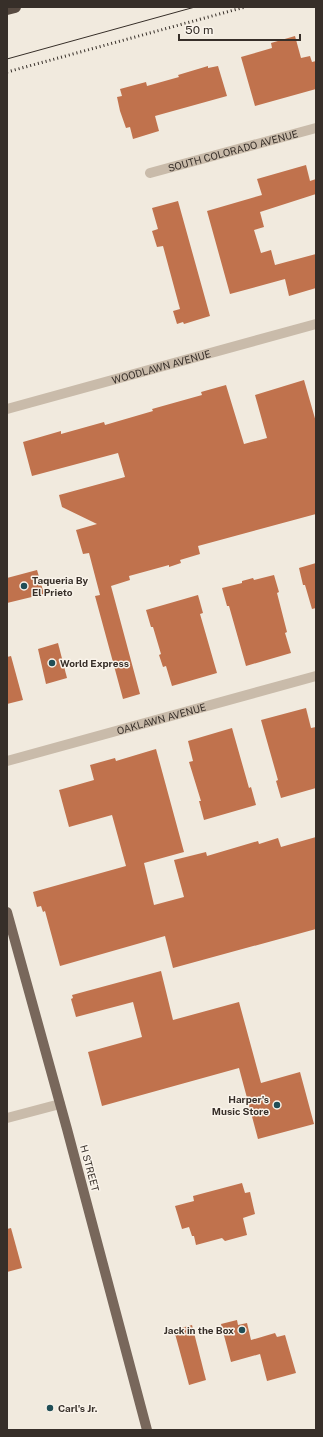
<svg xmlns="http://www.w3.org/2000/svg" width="323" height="1437" font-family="'Public Sans',sans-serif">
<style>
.building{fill:#c0724d}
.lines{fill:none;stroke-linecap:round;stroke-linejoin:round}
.street{stroke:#c9bbaa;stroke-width:10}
.primary{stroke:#78675b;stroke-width:10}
.highway{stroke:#574a41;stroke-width:12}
.tram{stroke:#372f29;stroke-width:1}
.rail{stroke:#372f29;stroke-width:3;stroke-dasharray:1 3;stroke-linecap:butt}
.poi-dot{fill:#214e56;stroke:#f9f3ea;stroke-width:1.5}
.labels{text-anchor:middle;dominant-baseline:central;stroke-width:3;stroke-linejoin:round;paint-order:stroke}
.street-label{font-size:10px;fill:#372f29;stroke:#f9f3ea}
.poi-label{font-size:10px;font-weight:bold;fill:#372f29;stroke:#f9f3ea;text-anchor:start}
</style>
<rect width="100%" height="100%" fill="#f1eade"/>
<!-- building -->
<g class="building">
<path d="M295,36l6,22 9,-2 2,6 4,-1v28l-61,17 -14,-49 31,-9 -1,-5z"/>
<path d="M208,66v2l10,-2 9,30 -72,20 4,15 -26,8 -3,-12 -4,1 -6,-17 -3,-14 5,-1 -2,-7 26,-7 1,4 32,-9 -1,-2z"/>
<path d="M306,165l4,16 6,-2v15l-56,18 4,15 -10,3 7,23 10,-3 4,15 41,-11v34l-27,8 -4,-17 -55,15 -23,-83 55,-16 -5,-16z"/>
<path d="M178,201l32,115 -26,8 -1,-2 -6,2 -4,-13 7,-2 -17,-63 -6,1 -5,-16 6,-2 -6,-21z"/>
<path d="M304,380l12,42v92l-118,32 2,8 -20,6 1,3 -12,4v-2l-40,11 1,4 -19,6 29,108 -17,5 -28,-103 5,-1 -11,-42 -6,1 -7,-24 21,-6 -35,-17 -3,-12 66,-18 -7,-24 -86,23 -9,-34 38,-11v3l43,-12 1,3 48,-14 -1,-2 50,-14 -1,-3 25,-7 18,59 23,-6 -12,-43z"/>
<path d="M316,563v45l-4,1 -7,-24h-2l-4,-17z"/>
<path d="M37,570l7,24 -37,9v-25z"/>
<path d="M274,575l5,17 -2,1 10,39 -2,1 6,20 -45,13 -17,-60h-2l-5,-18 20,-5v-2l11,-3 1,2z"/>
<path d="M198,595l5,18 -3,1 17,59 -45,13 -6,-20 -3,1 -4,-12 2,-1 -8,-27h-2l-5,-17z"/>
<path d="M58,643l9,35 -21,6 -8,-35z"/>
<path d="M11,656l12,44 -16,4v-47z"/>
<path d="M306,708l5,20 5,-1v61l-35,10 -5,-17 2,-1 -17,-60z"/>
<path d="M232,728l17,60 2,-1 5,18 -52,15 -5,-19h2l-12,-39 4,-1 -5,-20z"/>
<path d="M156,749l28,103 -40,11 10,42 30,-8 -10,-37 32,-8 1,4 51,-15 1,3 19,-6 3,9 35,-10v92l-143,39 -8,-32 -105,30 -15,-55 -2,1 -2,-6 -4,1 -4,-15 93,-26 -14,-51 -43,12 -10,-37 35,-10 -4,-15 25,-7 1,3z"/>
<path d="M161,971l12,49 66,-18 22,81 39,-11 14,52 -56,15 -19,-71 -137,38 -14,-54 54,-15 -9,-35 -57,15 -5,-18 2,-1 -1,-3z"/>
<path d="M242,1183l3,10 5,-1 5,22 -12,4 4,17 -22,6 -3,-3 -26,7 -2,-9h-2l-3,-9 -7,2 -7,-23 19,-5 -1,-5z"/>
<path d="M11,1228l11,40 -15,4v-43z"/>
<path d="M237,1320l1,5 9,-2 4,17 24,-7 2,4 8,-2 11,38 -29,8 -7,-27 -29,8 -10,-38z"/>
<path d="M192,1325l14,55 -17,5 -15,-55z"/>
</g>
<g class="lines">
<!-- street -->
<g class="street">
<path id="s1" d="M150,173l166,-45"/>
<path id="s2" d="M7,409l309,-85"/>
<path id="s3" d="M7,761l309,-85"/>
<path d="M7,1118l53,-14"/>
</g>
<!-- primary -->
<path class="primary" d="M7,912l60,217 80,301"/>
<!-- highway -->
<path class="highway" d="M7,9l8,-2"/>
<!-- tram -->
<path class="tram" d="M7,59l188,-52"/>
<!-- rail -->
<path class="rail" d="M7,72l238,-65"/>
</g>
<!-- markers -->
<g class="poi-dot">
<circle cx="24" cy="586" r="4"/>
<circle cx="52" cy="663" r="4"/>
<circle cx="277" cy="1105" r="4"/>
<circle cx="242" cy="1330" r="4"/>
<circle cx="50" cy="1408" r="4"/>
</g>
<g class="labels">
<!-- street labels -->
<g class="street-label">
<text stroke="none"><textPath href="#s1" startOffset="86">SOUTH COLORADO AVENUE</textPath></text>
<text stroke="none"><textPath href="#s2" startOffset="160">WOODLAWN AVENUE</textPath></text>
<text stroke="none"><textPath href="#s3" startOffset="160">OAKLAWN AVENUE</textPath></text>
<text transform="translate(90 1168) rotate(75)">H STREET</text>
</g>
<!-- poi labels -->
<g class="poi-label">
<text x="32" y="580">Taqueria By<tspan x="32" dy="12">El Prieto</tspan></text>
<text x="60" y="663">World Express</text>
<text x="269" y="1099" text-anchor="end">Harper's<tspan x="269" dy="12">Music Store</tspan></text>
<text x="234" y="1330" text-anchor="end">Jack in the Box</text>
<text x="58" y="1408">Carl's Jr.</text>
</g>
</g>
<!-- border -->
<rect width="323" height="1437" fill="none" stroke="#372f29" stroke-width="16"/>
<!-- scale -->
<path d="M179 34v6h121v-6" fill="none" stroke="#372f29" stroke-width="2"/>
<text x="185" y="34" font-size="12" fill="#372f29" stroke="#f9f3ea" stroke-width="3" paint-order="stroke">50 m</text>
</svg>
